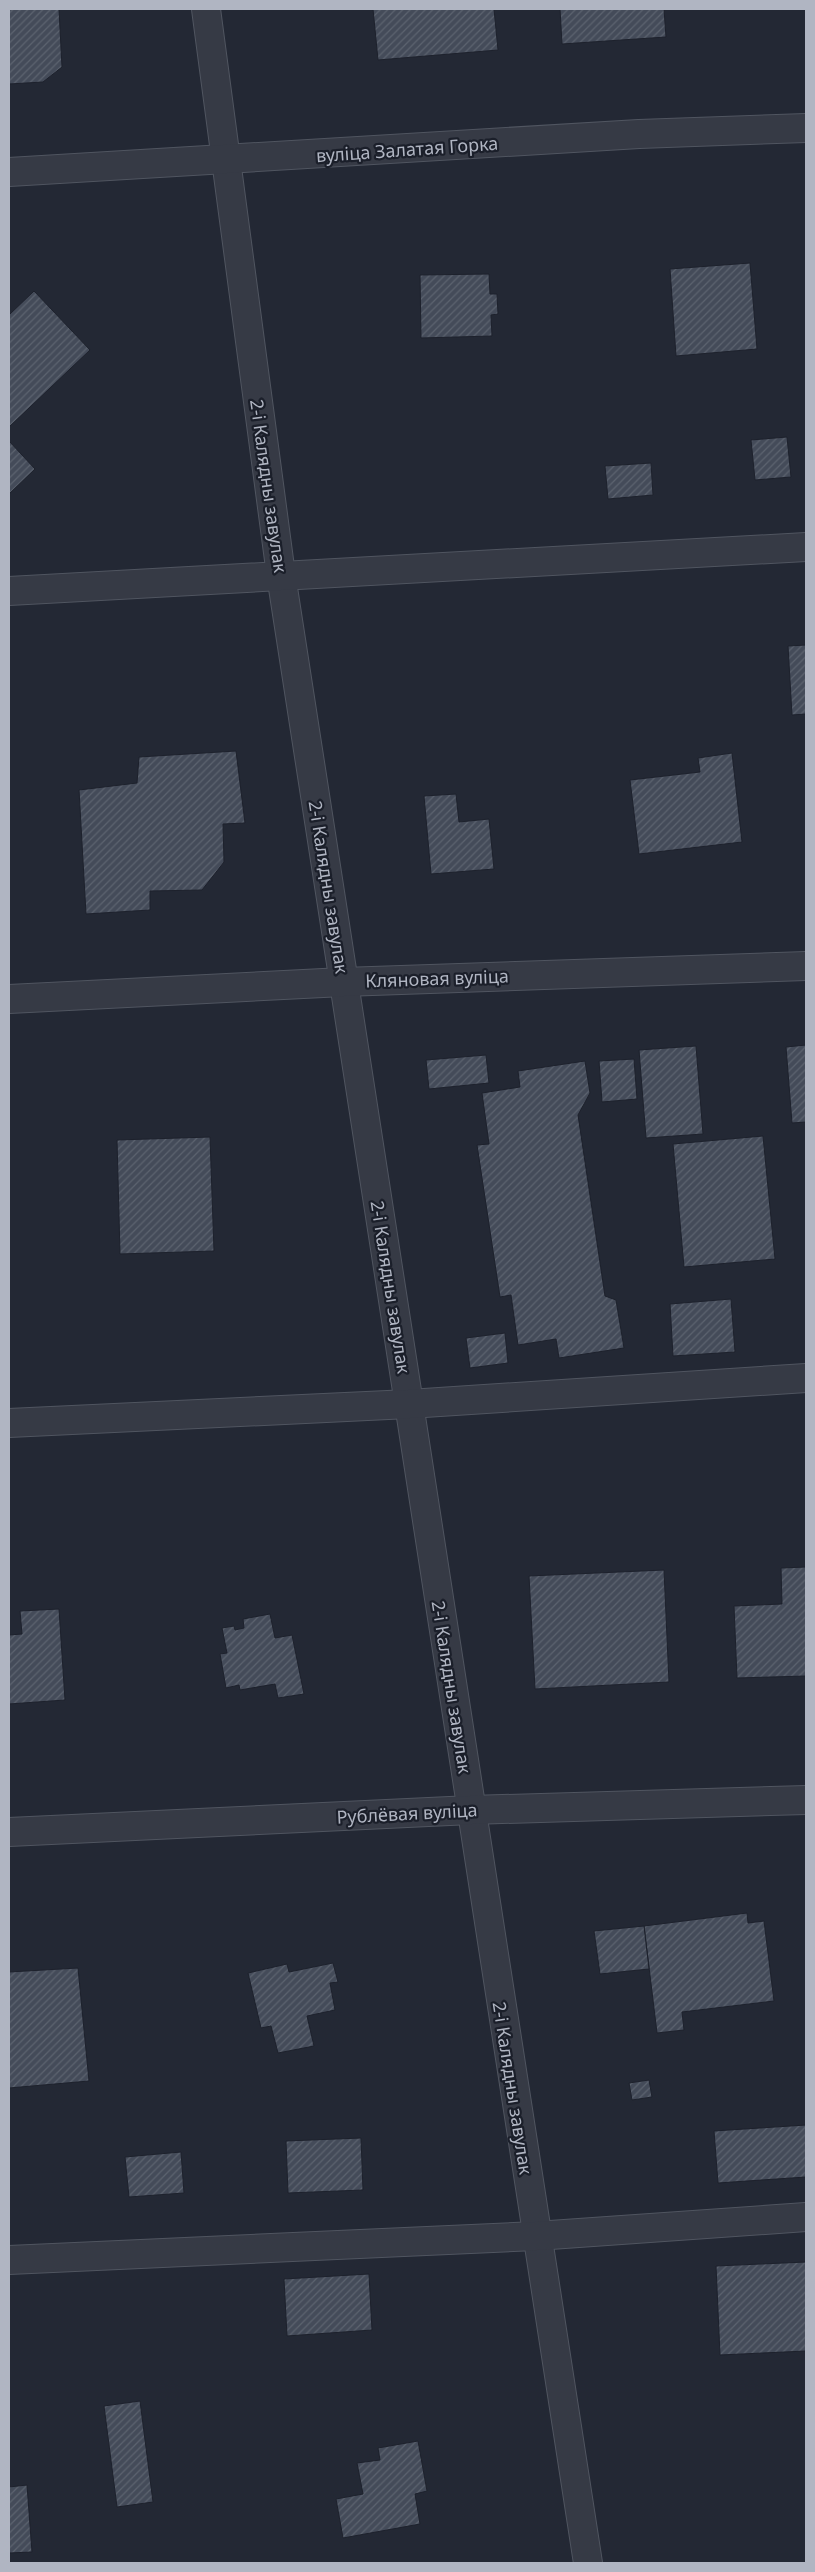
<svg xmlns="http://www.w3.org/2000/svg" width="815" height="2572" font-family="'Noto Sans',sans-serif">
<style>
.building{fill:url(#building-hatch);stroke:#1d212c}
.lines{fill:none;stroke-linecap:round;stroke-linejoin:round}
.minor-casing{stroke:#505560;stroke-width:30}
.minor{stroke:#363a45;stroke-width:28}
.labels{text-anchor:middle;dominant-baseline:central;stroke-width:4.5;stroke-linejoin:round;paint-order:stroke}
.street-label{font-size:18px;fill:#b0b5c2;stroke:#1b1f2a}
</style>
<defs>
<pattern id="building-hatch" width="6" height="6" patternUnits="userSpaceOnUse" patternTransform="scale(1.25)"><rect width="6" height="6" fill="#444b59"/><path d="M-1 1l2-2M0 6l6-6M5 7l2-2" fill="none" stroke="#5c636f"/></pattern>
</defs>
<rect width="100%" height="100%" fill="#232834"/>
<!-- building -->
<g class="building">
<path d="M9,9h50l3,58 -19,15 -34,2z"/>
<path d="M373,9h121l4,41 -120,10z"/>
<path d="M560,9h104l2,28 -104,7z"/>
<path d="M750,263l7,86 -81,7 -6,-87z"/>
<path d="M489,274l1,20h7l1,20 -7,1 1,21 -71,2 -1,-63z"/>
<path d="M34,291l56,59 -81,77v-112z"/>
<path d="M787,437l4,40 -36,3 -4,-40z"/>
<path d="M9,441l26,28 -26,25z"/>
<path d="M651,463l2,32 -45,4 -3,-33z"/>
<path d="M806,645v69l-14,1 -4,-69z"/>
<path d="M236,751l9,72 -22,1 1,38 -22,28 -52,1v19l-64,4 -7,-124 58,-7 2,-26z"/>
<path d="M732,753l10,89 -103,12 -9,-74 70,-8 -2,-14z"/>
<path d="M456,794l3,28 30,-3 5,50 -63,5 -7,-78z"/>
<path d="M806,1045v77l-14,1 -6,-76z"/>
<path d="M696,1046l7,88 -57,4 -7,-88z"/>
<path d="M486,1055l3,28 -60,6 -3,-29z"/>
<path d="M634,1059l3,40 -35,3 -3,-41z"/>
<path d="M585,1061l5,32 -12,22 27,181 11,4 8,48 -65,10 -3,-19 -38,6 -7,-50 -11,2 -23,-152 12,-1 -7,-51 38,-6 -2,-16z"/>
<path d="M763,1136l12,123 -91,8 -11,-123z"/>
<path d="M210,1137l4,114 -94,3 -3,-114z"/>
<path d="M731,1299l4,53 -62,4 -3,-52z"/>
<path d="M505,1333l3,30 -38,5 -4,-30z"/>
<path d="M806,1567v109l-69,2 -3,-72 48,-2 -1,-36z"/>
<path d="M664,1570l5,112 -134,7 -6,-113z"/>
<path d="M59,1609l6,91 -56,4v-69l13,-1 -2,-23z"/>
<path d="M270,1614l5,24 17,-3 12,59 -26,4 -3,-14 -35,6 -1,-5 -13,3 -6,-34 7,-1 -5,-25 12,-2 1,4 9,-2 -1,-9z"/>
<path d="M747,1913l1,10 16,-2 10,80 -92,11 2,18 -27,3 -13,-107z"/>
<path d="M644,1926l5,43 -49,5 -6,-43z"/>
<path d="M333,1963l5,19 -8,1 5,27 -28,6 7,30 -36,7 -7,-27 -10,2 -13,-55 39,-9 2,8z"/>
<path d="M78,1968l11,113 -80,7v-116z"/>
<path d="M649,2080l3,17 -20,3 -3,-17z"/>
<path d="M806,2125v52l-88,6 -4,-52z"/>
<path d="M361,2138l2,52 -75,3 -2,-52z"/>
<path d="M181,2152l3,41 -55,4 -4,-40z"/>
<path d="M806,2262v89l-86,4 -4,-89z"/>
<path d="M369,2274l3,56 -85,6 -3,-57z"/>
<path d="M140,2401l13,101 -36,5 -13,-101z"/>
<path d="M418,2441l9,50 -12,3 5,30 -77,14 -7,-39 27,-5 -6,-31 23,-3 -2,-12z"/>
<path d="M27,2485l5,67 -23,1v-66z"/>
</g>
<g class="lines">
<!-- minor casing -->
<g class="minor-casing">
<g id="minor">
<path d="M206,9l75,566 307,1988"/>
<path d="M9,172l630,-38 167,-6"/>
<path d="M9,591l797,-44"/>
<path d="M9,999l334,-17 463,-16"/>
<path d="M9,1423l400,-19 397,-26"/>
<path d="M9,1832l462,-22 335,-10"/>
<path d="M9,2260l527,-24 270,-19"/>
</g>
</g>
<!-- minor -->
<use href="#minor" class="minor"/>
</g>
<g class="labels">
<!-- street labels -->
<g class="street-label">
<text transform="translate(407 149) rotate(-4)">вуліца Залатая Горка</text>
<text transform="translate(269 486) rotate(82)">2-і Калядны завулак</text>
<text transform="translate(329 887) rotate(81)">2-і Калядны завулак</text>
<text transform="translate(437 978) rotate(-2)">Кляновая вуліца</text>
<text transform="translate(391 1287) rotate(81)">2-і Калядны завулак</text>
<text transform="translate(452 1687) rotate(81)">2-і Калядны завулак</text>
<text transform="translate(407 1813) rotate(-3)">Рублёвая вуліца</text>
<text transform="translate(513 2088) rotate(81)">2-і Калядны завулак</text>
</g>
</g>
<!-- border -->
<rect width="815" height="2572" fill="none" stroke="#b0b5c2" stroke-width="20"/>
</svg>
